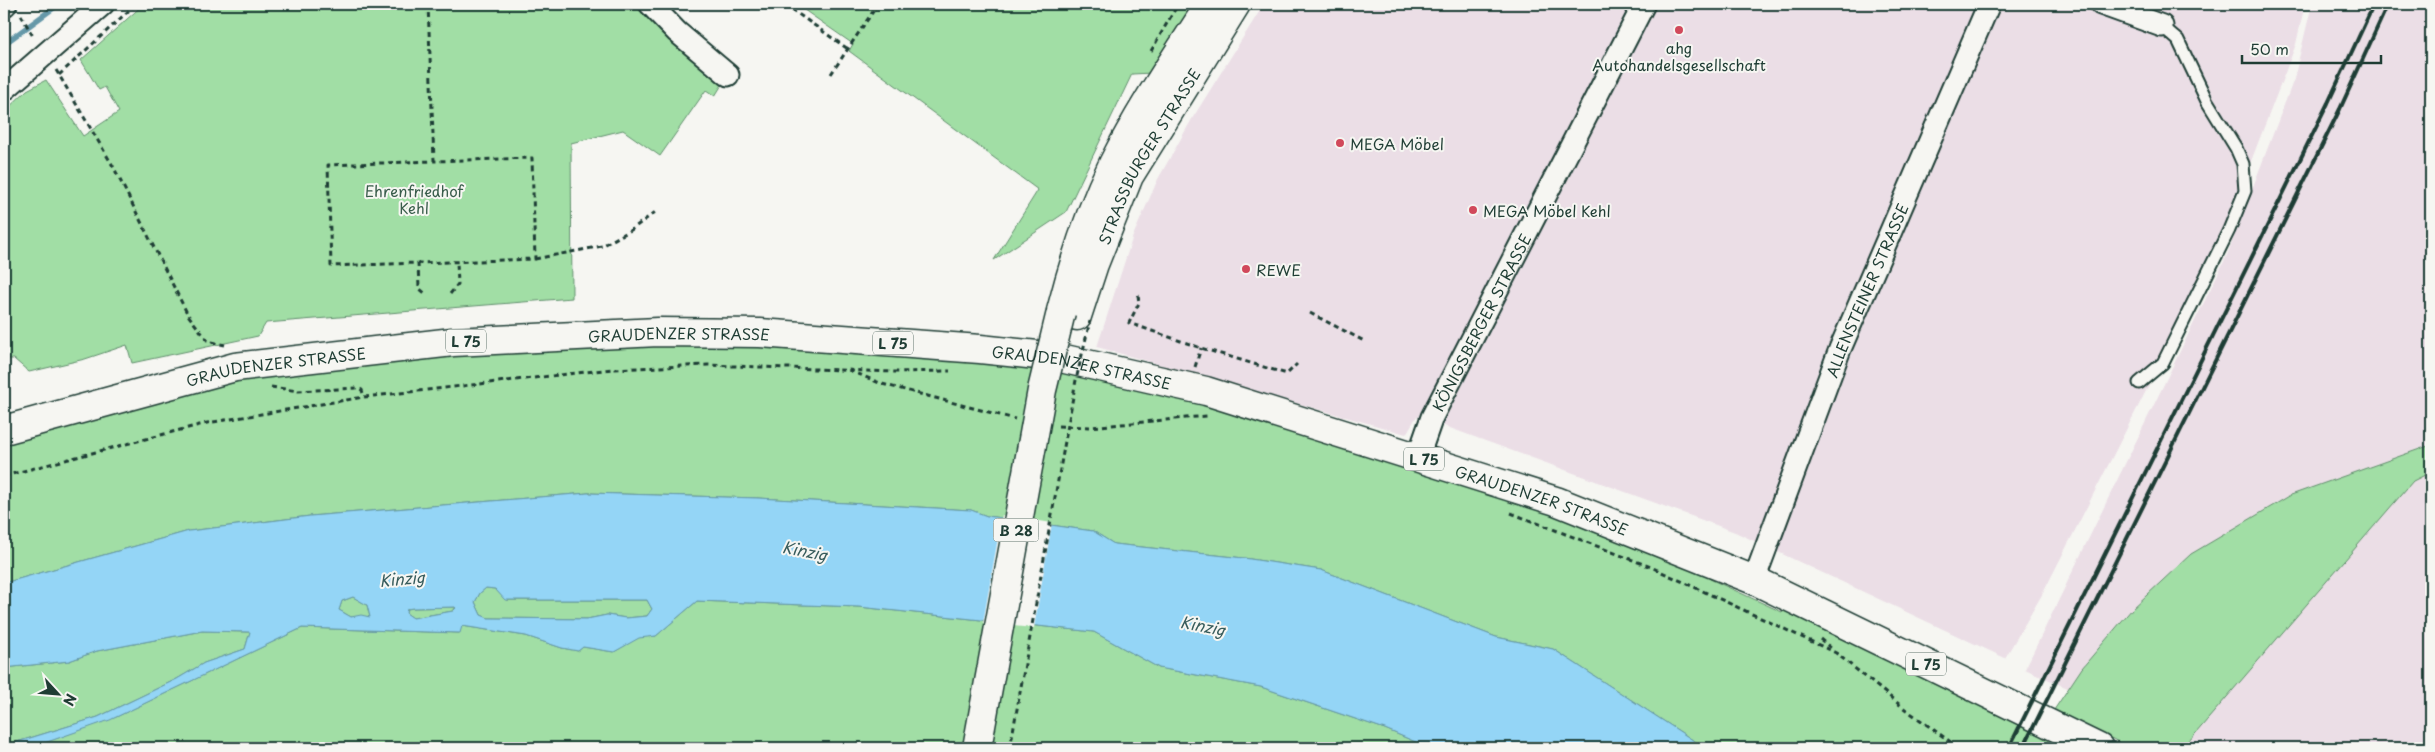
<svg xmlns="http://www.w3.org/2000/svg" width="2435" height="752" font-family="'Playpen Sans',sans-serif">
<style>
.built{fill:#ebdee6}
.green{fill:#a1dea5;stroke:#608e6c}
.water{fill:#94d5f6;stroke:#6598a8;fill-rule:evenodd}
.pier{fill:#f6f6f2}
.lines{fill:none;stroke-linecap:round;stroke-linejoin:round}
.stream{stroke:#6598a8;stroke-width:5.5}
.service-casing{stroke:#1f3d34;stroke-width:15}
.minor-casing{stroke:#1f3d34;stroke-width:25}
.primary-casing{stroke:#1f3d34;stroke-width:31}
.trunk-casing{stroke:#1f3d34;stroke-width:31}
.path{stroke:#1f3d34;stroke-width:3;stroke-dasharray:5 4;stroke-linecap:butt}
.service{stroke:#f6f6f2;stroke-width:11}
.minor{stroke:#f6f6f2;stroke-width:21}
.primary{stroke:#f6f6f2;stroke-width:28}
.trunk{stroke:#f6f6f2;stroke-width:28}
.rail{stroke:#1f3d34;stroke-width:4}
.trunk-bridge-casing{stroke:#1f3d34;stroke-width:31;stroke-linecap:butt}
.path-bridge{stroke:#1f3d34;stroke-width:3;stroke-dasharray:5 4;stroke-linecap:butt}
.trunk-bridge{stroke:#f6f6f2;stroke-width:28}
.poi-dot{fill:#d1495b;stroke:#f6f6f2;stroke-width:2}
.labels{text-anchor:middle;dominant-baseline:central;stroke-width:4;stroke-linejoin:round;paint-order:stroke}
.shield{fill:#f6f6f2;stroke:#60746d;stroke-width:1}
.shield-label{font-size:14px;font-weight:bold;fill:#1f3d34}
.poi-label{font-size:15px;fill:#1f3d34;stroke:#f6f6f2;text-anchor:start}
.street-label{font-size:15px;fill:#1f3d34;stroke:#f6f6f2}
.park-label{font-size:15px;fill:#395d4b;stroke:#f6f6f2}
.water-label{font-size:16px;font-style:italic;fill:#365b5b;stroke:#f6f6f2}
</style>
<rect width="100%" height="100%" fill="#f6f6f2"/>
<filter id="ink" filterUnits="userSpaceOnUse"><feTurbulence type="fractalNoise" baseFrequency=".02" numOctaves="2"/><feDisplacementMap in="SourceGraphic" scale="10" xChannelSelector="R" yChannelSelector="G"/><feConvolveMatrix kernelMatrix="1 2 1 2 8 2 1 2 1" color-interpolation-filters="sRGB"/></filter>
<g filter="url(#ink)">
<!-- built -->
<g class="built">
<path d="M1264,4h1041l-9,40 -58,151 -90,192 -105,206 -38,65 -270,-126 -318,-116 -11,18 -309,-87 36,-111 25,-57 34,-60z"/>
<path d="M2312,4h119v744h-248l157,-183 -248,134 -67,-30 202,-414 67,-176z"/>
</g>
<!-- green -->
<g class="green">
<path d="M144,4h518l66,71 -13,21 -9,-6 -46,66 -37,-26 -52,13 1,155 -306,25 -8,13 -126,27 -5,-18 -42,14 -56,13 -15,-13h-10v-247l23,-22 19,-10 37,56 36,-24 -14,-25 -6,3 -18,-30z"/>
<path d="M1193,4l-41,69 -20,1 -66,138 -72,48 44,-70 -189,-139 4,-7 -56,-39z"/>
<path d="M709,344l299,16 193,41 280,84 227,85 2,9 72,33 5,-7 289,143h-371l-152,-99 -57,-12 -175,-67 -77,-12 -130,-14 -21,-13 -106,-15 -16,-6 -213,-12 -170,-5 -278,23 -121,15 -185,52v-140l111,-33 134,-31 92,-14 198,-16z"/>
<path d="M2431,445v27l-18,9 -230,267h-52l-77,-38 28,-42 50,-59 59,-55 100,-59z"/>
<path d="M486,588l9,1 11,11h141l5,9 -5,7 -21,2 -19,-3 -20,4 -99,-1 -7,-3 -6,-13 5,-9z"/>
<path d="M353,597l14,8 3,12h-19l-12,-7 3,-9z"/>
<path d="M697,601l162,6 235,25 65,36 102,19 124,42 45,19h-1400l86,-31 186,-89 157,5 3,-7 64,10 36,12 16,3 5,-4 31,5 25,-15 17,-1z"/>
<path d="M456,607l-3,4 -40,7 -7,-5 1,-4 6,-1z"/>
<path d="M202,631l48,1 -5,17 -41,14 -27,16 -79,38 -94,29v-78l65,-7 28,-10z"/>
</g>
<!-- water -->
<path class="water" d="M588,493l170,5 213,12 16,6 106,15 21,13 130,14 77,12 175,67 57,12 152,99h-275l-45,-19 -124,-42 -102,-19 -65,-36 -235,-25 -162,-6 -41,35 -17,2 -25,14 -31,-5 -5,4 -16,-3 -36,-12 -64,-10 -2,7 -158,-5 -192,92 -80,28h-26v-2l94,-29 79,-38 27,-16 41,-14 5,-17 -48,-1 -105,20 -28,10 -65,7v-85l185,-52 121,-15zM486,588l9,1 10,11h142l5,9 -5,7 -21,2 -19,-3 -20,4 -99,-1 -7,-3 -6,-13 5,-9zM353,597l14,8 3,12 -9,-2 -10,2 -12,-7 3,-9zM413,608l42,-1 1,1 -3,3 -40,7 -7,-5 1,-4z"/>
<!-- pier -->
<path class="pier" d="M1002,515l50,8 -18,105 -51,-5z"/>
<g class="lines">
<!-- stream -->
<path class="stream" d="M4,44l55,-40"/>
<!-- service casing -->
<g class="service-casing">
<path id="service" d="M2139,383l24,-20 66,-133 16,-39 -2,-27 -7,-16 -29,-47 -29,-61 -16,-14"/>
</g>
<!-- minor casing -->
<g class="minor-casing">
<g id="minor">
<path d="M650,4l27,28 51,43"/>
<path d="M2101,4l61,22"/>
<path d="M4,6l2,-2"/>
<path d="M4,90l99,-86"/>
<path id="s1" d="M1418,457l14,-40 212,-413"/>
<path id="s2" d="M1754,580l86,-231 149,-345"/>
</g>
</g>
<!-- primary casing -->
<g class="primary-casing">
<g id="primary">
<path id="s3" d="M4,430l231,-63 218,-25 205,-10 102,1 220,16 76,8 150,34 350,110 198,79 345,168"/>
</g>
</g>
<!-- trunk casing -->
<g class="trunk-casing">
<g id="trunk">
<path d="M1061,311c13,-51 29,-100 52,-147 28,-56 64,-108 97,-160"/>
<path id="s4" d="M1077,316l17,-52 35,-88 107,-172"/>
</g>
</g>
<!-- path -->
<g class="path">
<path d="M428,4l6,157 -106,4 3,101 204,-7 -3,-101 -98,3"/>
<path d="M784,4l64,45"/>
<path d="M21,15l13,23"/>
<path d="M1151,51l27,-47"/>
<path d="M56,70l57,96 75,149 20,26 17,4"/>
<path d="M831,74l47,-70"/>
<path d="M59,75l77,-71"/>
<path d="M535,259l67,-13 29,-16 27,-20"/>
<path d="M418,263l1,25 8,7"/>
<path d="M450,294l8,-10 -1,-22"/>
<path d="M1138,295l1,8 -10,20 72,25 86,26 10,-10"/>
<path d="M1310,313l56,29"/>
<path d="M1195,367l6,-19"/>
<path d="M849,370l33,14 133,35"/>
<path d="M271,387l27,4 60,-3 4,2 2,7"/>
<path d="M1058,426l32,1 117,-11"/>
<path d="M4,476l203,-53 157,-26 249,-28 95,-4 186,7 56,-1"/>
<path d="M1511,513l140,54 185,86 69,56 54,39"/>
<path d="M1820,639l12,10"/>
</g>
<!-- service -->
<use href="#service" class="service"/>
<!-- minor -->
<use href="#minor" class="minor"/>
<!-- primary -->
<use href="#primary" class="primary"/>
<!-- trunk -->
<use href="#trunk" class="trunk"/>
<!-- rail -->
<g class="rail">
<path d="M2009,748l319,-645 46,-99"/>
<path d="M2023,748l317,-639 48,-105"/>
</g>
<!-- trunk-bridge casing -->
<g class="trunk-bridge-casing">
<path id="trunk-bridge" d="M977,748l65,-358 19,-78"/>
</g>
<!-- path-bridge -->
<path class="path-bridge" d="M1010,748l66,-368 14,-59"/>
<!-- trunk-bridge -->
<use href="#trunk-bridge" class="trunk-bridge"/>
</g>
</g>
<!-- markers -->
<g class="poi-dot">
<circle cx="1679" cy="30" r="5"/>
<circle cx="1340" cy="143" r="5"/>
<circle cx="1473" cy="210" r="5"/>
<circle cx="1246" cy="269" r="5"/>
</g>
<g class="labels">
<!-- shield labels -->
<g class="shield">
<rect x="446" y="329.5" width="40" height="23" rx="4"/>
<rect x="873" y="331.5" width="40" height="23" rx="4"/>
<rect x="1404" y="447.5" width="40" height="23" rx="4"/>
<rect x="993.5" y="518.5" width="45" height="23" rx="4"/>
<rect x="1906" y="652.5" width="40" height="23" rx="4"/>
</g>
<g class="shield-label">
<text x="466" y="341">L 75</text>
<text x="893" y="343">L 75</text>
<text x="1424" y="459">L 75</text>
<text x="1016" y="530">B 28</text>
<text x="1926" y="664">L 75</text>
</g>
<!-- poi labels -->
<g class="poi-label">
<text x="1679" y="47" text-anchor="middle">ahg<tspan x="1679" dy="17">Autohandelsgesellschaft</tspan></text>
<text x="1350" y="143">MEGA Möbel</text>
<text x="1483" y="210">MEGA Möbel Kehl</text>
<text x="1256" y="269">REWE</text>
</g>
<!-- street labels -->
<g class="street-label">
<text stroke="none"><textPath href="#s4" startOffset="176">STRASSBURGER STRASSE</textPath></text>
<text stroke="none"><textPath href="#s2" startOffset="311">ALLENSTEINER STRASSE</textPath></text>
<text stroke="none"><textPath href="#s1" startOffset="149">KÖNIGSBERGER STRASSE</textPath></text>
<text stroke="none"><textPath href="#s3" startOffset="685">GRAUDENZER STRASSE</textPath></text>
<text stroke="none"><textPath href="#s3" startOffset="280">GRAUDENZER STRASSE</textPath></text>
<text stroke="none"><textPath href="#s3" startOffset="1090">GRAUDENZER STRASSE</textPath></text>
<text stroke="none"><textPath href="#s3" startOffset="1570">GRAUDENZER STRASSE</textPath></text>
</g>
<!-- park labels -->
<g class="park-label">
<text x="414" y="190">Ehrenfriedhof<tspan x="414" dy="17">Kehl</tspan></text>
</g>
<!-- water labels -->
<g class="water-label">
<text transform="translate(805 550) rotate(11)">Kinzig</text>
<text transform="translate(402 578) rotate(-5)">Kinzig</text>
<text transform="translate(1203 625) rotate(11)">Kinzig</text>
</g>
</g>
<!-- margin -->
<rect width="2435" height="752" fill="none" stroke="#f6f6f2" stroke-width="20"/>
<rect x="10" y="10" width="2415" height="732" fill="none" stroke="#1f3d34" stroke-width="2" filter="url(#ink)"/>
<!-- north arrow -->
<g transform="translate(58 694) rotate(116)" stroke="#f6f6f2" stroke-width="4" paint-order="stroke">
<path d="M0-4L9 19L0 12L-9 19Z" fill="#1f3d34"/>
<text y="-8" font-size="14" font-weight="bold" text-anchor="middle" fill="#1f3d34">N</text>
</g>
<!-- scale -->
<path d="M2242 55v8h139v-8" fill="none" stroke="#1f3d34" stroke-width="2.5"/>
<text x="2250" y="55" font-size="15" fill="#1f3d34" stroke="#f6f6f2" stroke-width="4" paint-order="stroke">50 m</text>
</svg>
